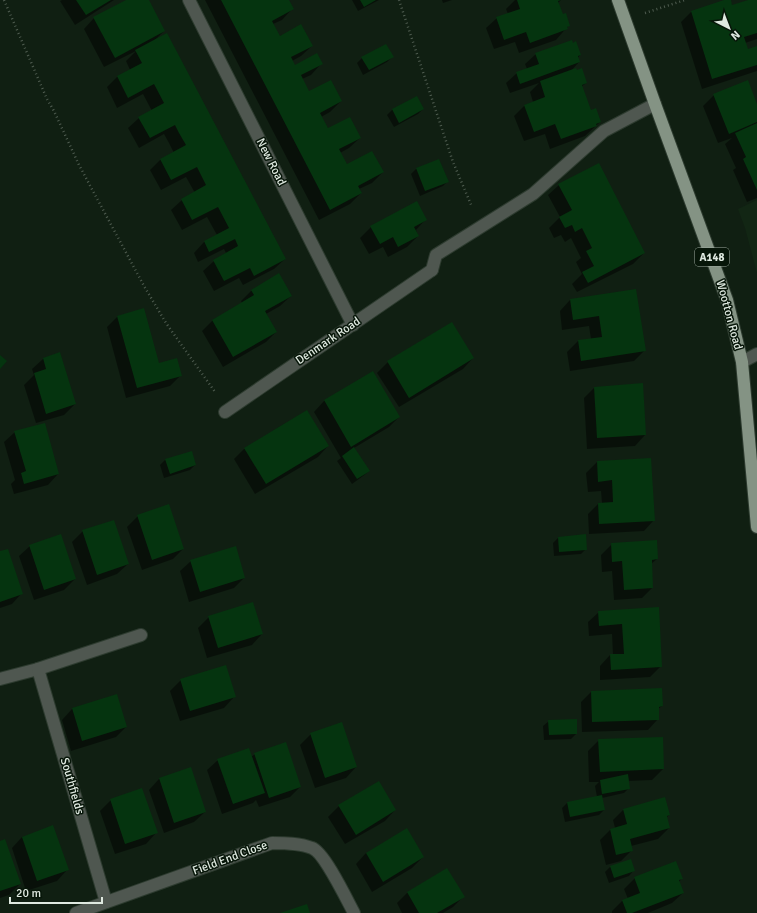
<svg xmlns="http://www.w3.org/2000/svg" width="757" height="913" font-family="Signika,sans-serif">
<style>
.built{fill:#122614}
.shadow{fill:#0007}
.building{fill:#05340f}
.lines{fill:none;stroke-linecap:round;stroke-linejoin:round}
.lane-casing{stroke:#2d3b2f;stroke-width:14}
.street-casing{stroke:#2d3b2f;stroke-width:14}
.primary-casing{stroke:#2d3b2f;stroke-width:14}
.path{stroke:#4f5c50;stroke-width:2.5;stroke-dasharray:1 3;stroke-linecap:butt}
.lane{stroke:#4f5750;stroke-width:12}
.street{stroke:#4f5750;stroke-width:12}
.primary{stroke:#849384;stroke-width:12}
.labels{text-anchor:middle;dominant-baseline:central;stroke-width:3;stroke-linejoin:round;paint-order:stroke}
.shield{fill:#071609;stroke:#9eaaa0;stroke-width:1}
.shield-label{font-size:11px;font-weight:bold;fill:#dfe9e0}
.street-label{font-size:12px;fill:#dfe9e0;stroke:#071609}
</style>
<rect width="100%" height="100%" fill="#101f12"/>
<!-- built -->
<path class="built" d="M757,200v73l-12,-45 -7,-19z"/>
<!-- shadow -->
<g class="shadow">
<path d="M62,0h52l-39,25 -15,-24z"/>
<path d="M128,0h20l16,31 -10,10 131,218 -11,10 -31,16 -4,-7 -25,13 -11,-20 11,-10 12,-8 -2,-4 -26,13 -4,-9 10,-11 13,-7 -10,-18 -25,13 -11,-20 11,-10 13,-7 -9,-16 -25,13 -11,-20 11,-11 13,-6 -5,-10 -5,-9 -25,14 -11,-20 11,-10 13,-7 -9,-17 -26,14 -10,-21 10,-10 13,-7 -4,-9 10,-10 -32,16 -20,-38 10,-11z"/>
<path d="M205,0h83l4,9 -10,11 -9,4 6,13 33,9 -11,10 -9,5 3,5 26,-2 -10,11 -9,4 6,14 33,8 -11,11 -9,5 7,12 32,9 -11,10 -9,5 7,12 36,7 -11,11 -13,6 2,4 -11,11 -31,16z"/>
<path d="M352,0h27l-21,11z"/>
<path d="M442,0h10l-9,3z"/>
<path d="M515,0h46l-3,3 4,12 7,10 -13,15 -37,13 -4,-11 -21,7 -8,-21 11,-10 11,-4 -2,-5z"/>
<path d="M728,0h2l2,6 20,-6h5v39l-12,4 2,7 10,-3v24l-55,18 -21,-67 10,-10z"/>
<path d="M536,54l44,1 -2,3 1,4 -8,9 15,12 -5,4 9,24 10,11 -15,14 -35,13 -5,-15 -21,7 -10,-25 11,-11 8,-3 -3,-10 9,-9 -29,10 -4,-10 11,-10 10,-4 -2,-5z"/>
<path d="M392,57l-5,5 -24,13 -6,-12 5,-5z"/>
<path d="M714,95l43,11v92l-10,4 -14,-32 3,-2 -11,-24 7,-6 -14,5 -15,-37z"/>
<path d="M416,97l7,12 -5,5 -24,13 -7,-12 5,-5z"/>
<path d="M439,160l9,21 -5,5 -23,10 -9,-22 5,-5z"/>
<path d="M559,185l85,68 -11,11 -56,28 -5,-8 10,-10 -6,-12 5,-4 -10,-20 -6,4 -4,-7 -7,3 -5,-10 11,-11 -12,-22z"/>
<path d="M426,219l-10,11 2,6 -11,11 -19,10 -5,-10 -14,7 -9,-16 11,-11z"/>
<path d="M279,275l12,21 -11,10 -14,8 10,18 -10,10 -43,25 -21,-36 11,-11 29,-17 -1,-2 10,-10z"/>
<path d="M635,291l9,60 -10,10 -64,10 -3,-19 11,-11 13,-2 -2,-13 -27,4 -2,-19 10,-11z"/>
<path d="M118,316l40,49 23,10 -11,11 -44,12 -19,-71z"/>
<path d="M60,353l15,51 -11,11 -28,8 -12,-38 10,-10 -2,-6 11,-10z"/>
<path d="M473,358l-10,11 -64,38 -22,-34 11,-11z"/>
<path d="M373,372l26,45 -10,10 -35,21 15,23 -6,5 -11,8 -15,-23 4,-3 -27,-46 10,-11z"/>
<path d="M594,388l51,47 -10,11 -48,3 -3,-51z"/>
<path d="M15,432l43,42 -10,11 -34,9 -3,-10 4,-4 -11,-38z"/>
<path d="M328,446l-10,11 -63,37 -21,-35 10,-10z"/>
<path d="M650,459l4,61 -10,11 -55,3 -1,-20 10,-10 4,-1 -1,-12 -13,1 -2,-19 11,-11z"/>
<path d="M165,460l30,5 -5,5 -26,8 -4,-13z"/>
<path d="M138,516l45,33 -10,10 -31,11 -15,-43z"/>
<path d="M83,531l45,33 -11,10 -30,11 -15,-43z"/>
<path d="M558,538l28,11 -5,5 -27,2 -1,-13z"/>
<path d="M612,544l45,15 -6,5 1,24 -10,10 -28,2 -2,-29 -10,1 -1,-17z"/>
<path d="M30,546l45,33 -11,11 -30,10 -15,-44z"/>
<path d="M0,553l22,40 -10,11 -12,4z"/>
<path d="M191,561l53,17 -10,10 -45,14 -9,-31z"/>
<path d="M658,608l3,58 -11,11 -50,3v-14l10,-11h3l-1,-21 -23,2 -1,-14 11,-10z"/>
<path d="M209,617l53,17 -10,11 -45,13 -9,-30z"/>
<path d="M181,680l53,17 -10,11 -44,13 -10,-30z"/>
<path d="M591,692l71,14 -4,3v10l-10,11 -66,2 -1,-30z"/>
<path d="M72,709l54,18 -10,10 -45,14 -9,-31z"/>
<path d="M549,721l27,13 -5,5 -27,1 -1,-14z"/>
<path d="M311,734l45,33 -10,11 -31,10 -15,-43z"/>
<path d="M599,740l64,29 -11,11 -24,1 1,7 -5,5 -22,5 2,12 -5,5 -34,7 -3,-14 5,-5 30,-6 -2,-11 4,-4h-10l-1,-31z"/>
<path d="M255,754l45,33 -10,10 -31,10 -3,-7 -3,3 -31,11 -15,-44 11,-10 33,-3z"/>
<path d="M190,769l15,43 -11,10 -30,11 -15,-43 10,-11z"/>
<path d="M664,799l5,16 -3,3 3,10 -11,11 -27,7 1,4 -11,11 -15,4 -6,-25 10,-10 5,-2 -2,-8 10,-10z"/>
<path d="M111,800l45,33 -10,11 -31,10 -15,-43z"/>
<path d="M339,806l56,4 -10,11 -40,23 -17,-27z"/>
<path d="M22,837l45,33 -10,11 -31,10 -14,-43z"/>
<path d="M0,842l20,42 -11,11 -9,3z"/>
<path d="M366,853l57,4 -11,11 -40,24 -16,-28z"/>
<path d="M610,867l24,3 -5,6 -20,7 -4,-11z"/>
<path d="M447,869l16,28 -10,10 -10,6h-41l-5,-10 10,-10z"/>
<path d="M635,878h47l-3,4 4,11 -11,10 -24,10h-36v-2l10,-10 6,-2 -4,-10z"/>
</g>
<!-- building -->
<g class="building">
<path d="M76,0h35l-25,15z"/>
<path d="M126,0h23l16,31 -50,27 -22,-41z"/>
<path d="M221,0h68l5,9 -22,12 8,15 21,-12 12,22 -22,11 4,8 22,-12 6,11 -22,11 8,16 22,-11 11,21 -22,12 8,15 22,-11 11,21 -22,11 8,15 25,-13 12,21 -26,14 4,7 -32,17z"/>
<path d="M360,0h16l-12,7z"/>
<path d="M517,0h44l-3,1 5,13 3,-1 4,13 -3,1 1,2 -38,14 -4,-11 -22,8 -8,-23 24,-8z"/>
<path d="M724,0h7l1,5 16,-5h9v33l-13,4 4,12 9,-3v19l-45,14 -21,-68z"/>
<path d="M167,33l119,226 -32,17 -4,-8 -26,13 -11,-21 25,-14 -3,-7 -26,13 -5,-11 25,-13 -11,-21 -26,13 -11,-21 25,-14 -9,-18 -26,13 -11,-21 26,-14 -7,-12 -4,-8 -25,13 -12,-21 26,-14 -10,-19 -26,14 -11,-22 25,-13 -7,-13z"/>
<path d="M572,40l1,3 3,-2 5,14 -3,1 2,6 -60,22 -4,-12 23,-8 -4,-11z"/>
<path d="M386,44l8,13 -25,13 -8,-13z"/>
<path d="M576,68l1,2 5,-2 5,15 -5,2 9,25 5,-2 5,14 -5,2 1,2 -36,13 -6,-15 -21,8 -10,-27 21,-8 -5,-16z"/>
<path d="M748,80l9,24v18l-28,12 -16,-40z"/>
<path d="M417,96l7,13 -25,14 -7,-14z"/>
<path d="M757,123v67l-14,-31 3,-2 -11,-24z"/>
<path d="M439,159l10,23 -24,9 -9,-23z"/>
<path d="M599,163l46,90 -57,30 -6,-11 12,-6 -8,-15 6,-3 -10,-20 -7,4 -3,-7 -7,3 -6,-11 13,-7 -14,-26z"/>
<path d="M417,201l10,19 -13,7 5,9 -21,11 -5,-10 -13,7 -10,-18z"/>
<path d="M279,273l13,23 -27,15 12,21 -44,25 -21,-37 42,-25 -3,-5z"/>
<path d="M636,289l10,62 -65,10 -3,-21 24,-3 -3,-21 -26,4 -3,-21z"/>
<path d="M144,308l15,55 18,-5 5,18 -45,12 -20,-72z"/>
<path d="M452,322l22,36 -65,40 -22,-37z"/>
<path d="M60,352l16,52 -30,10 -12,-41 12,-4 -3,-11z"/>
<path d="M0,355l7,6 -7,8z"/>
<path d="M373,371l27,46 -49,30 -27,-47z"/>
<path d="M643,383l3,52 -49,3 -3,-51z"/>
<path d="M307,410l22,36 -63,38 -22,-36z"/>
<path d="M45,423l14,51 -35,10 -3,-11 5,-2 -12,-40z"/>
<path d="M354,447l16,24 -13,8 -15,-23z"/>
<path d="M192,451l4,14 -26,9 -5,-15z"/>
<path d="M651,458l4,63 -56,3 -1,-21 15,-1 -1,-22 -14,2 -1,-21z"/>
<path d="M169,504l15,45 -32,11 -15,-45z"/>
<path d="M114,520l15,44 -32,11 -15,-45z"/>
<path d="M61,534l15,45 -32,11 -15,-45z"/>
<path d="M586,534l1,16 -28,2 -1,-15z"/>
<path d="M657,540l1,19 -6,1 1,28 -29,2 -2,-29 -10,1 -1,-19z"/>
<path d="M236,546l9,32 -45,14 -10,-32z"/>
<path d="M8,549l15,45 -23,8v-51z"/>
<path d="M253,602l10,32 -45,14 -10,-32z"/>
<path d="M659,607l3,60 -51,3 -1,-16h14l-2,-30 -23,2 -1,-15z"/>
<path d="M226,665l10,32 -46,14 -10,-32z"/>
<path d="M662,688l1,18 -4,1v13l-67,2 -1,-31z"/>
<path d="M117,694l10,33 -45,14 -10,-33z"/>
<path d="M577,719v15l-28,1 -1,-15z"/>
<path d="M342,722l15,45 -32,11 -15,-45z"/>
<path d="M663,737l1,32 -64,3 -2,-33z"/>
<path d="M286,742l15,45 -32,11 -15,-45z"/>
<path d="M249,748l16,45 -32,11 -16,-45z"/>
<path d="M191,767l15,45 -32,11 -15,-45z"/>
<path d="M628,774l2,15 -28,5 -2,-14z"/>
<path d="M379,781l17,29 -40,25 -18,-30z"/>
<path d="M142,788l16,45 -33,11 -15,-45z"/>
<path d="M602,795l3,15 -35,7 -3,-15z"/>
<path d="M665,797l5,18 -3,1 3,12 -40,11 3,12 -17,4 -6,-26 17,-5 -4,-15z"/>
<path d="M53,825l16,45 -32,11 -15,-44z"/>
<path d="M407,828l17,29 -41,25 -17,-29z"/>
<path d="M5,839l16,45 -21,7v-50z"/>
<path d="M631,859l4,12 -21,7 -4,-12z"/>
<path d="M676,861l7,18 -4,1 5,13 -52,20h-5l-5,-13 18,-7 -6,-16z"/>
<path d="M447,868l18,29 -28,16h-18l-12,-21z"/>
<path d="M307,904l3,9h-30z"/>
</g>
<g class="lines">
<!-- lane casing -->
<g class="lane-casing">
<path id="lane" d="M432,270l4,-15 97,-61 71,-63 51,-27"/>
</g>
<!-- street casing -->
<g class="street-casing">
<g id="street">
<path d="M189,0l164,325"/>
<path d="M742,362l15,-8"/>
<path d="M225,412l207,-142"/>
<path d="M0,679l38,-10"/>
<path d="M106,902l-68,-233 103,-34"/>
<path d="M76,913l196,-70c13,0 28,0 40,5 12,4 35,52 42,65"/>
</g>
</g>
<!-- primary casing -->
<g class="primary-casing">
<path id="primary" d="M618,0l37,104 72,196 15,62 15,165"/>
</g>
<!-- path -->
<g class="path">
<path d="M4,0l43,99 7,12 25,54 65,121 22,37 49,69"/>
<path d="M399,0l54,162 19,45"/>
<path d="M645,13l40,-13"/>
</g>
<!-- lane -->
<use href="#lane" class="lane"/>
<!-- street -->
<use href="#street" class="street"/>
<!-- primary -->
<use href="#primary" class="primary"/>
</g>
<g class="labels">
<!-- shield labels -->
<rect class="shield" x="695" y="248" width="34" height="18" rx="3"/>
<g class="shield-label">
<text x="712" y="257">A148</text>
</g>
<!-- street labels -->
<g class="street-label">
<text transform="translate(271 162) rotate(63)">New Road</text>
<text transform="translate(729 315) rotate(75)">Wootton Road</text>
<text transform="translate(328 341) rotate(-34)">Denmark Road</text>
<text transform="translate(72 786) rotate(74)">Southfields</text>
<text transform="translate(230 858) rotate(-20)">Field End Close</text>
</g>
</g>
<!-- north arrow -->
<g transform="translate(729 28) rotate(138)" stroke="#071609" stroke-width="3" paint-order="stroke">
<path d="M0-3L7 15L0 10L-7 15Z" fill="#dfe9e0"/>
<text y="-6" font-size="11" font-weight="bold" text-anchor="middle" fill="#dfe9e0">N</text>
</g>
<!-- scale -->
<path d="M10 897v6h92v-6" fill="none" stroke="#dfe9e0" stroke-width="2"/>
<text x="16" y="897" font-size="12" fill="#dfe9e0" stroke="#071609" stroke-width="3" paint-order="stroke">20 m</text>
</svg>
